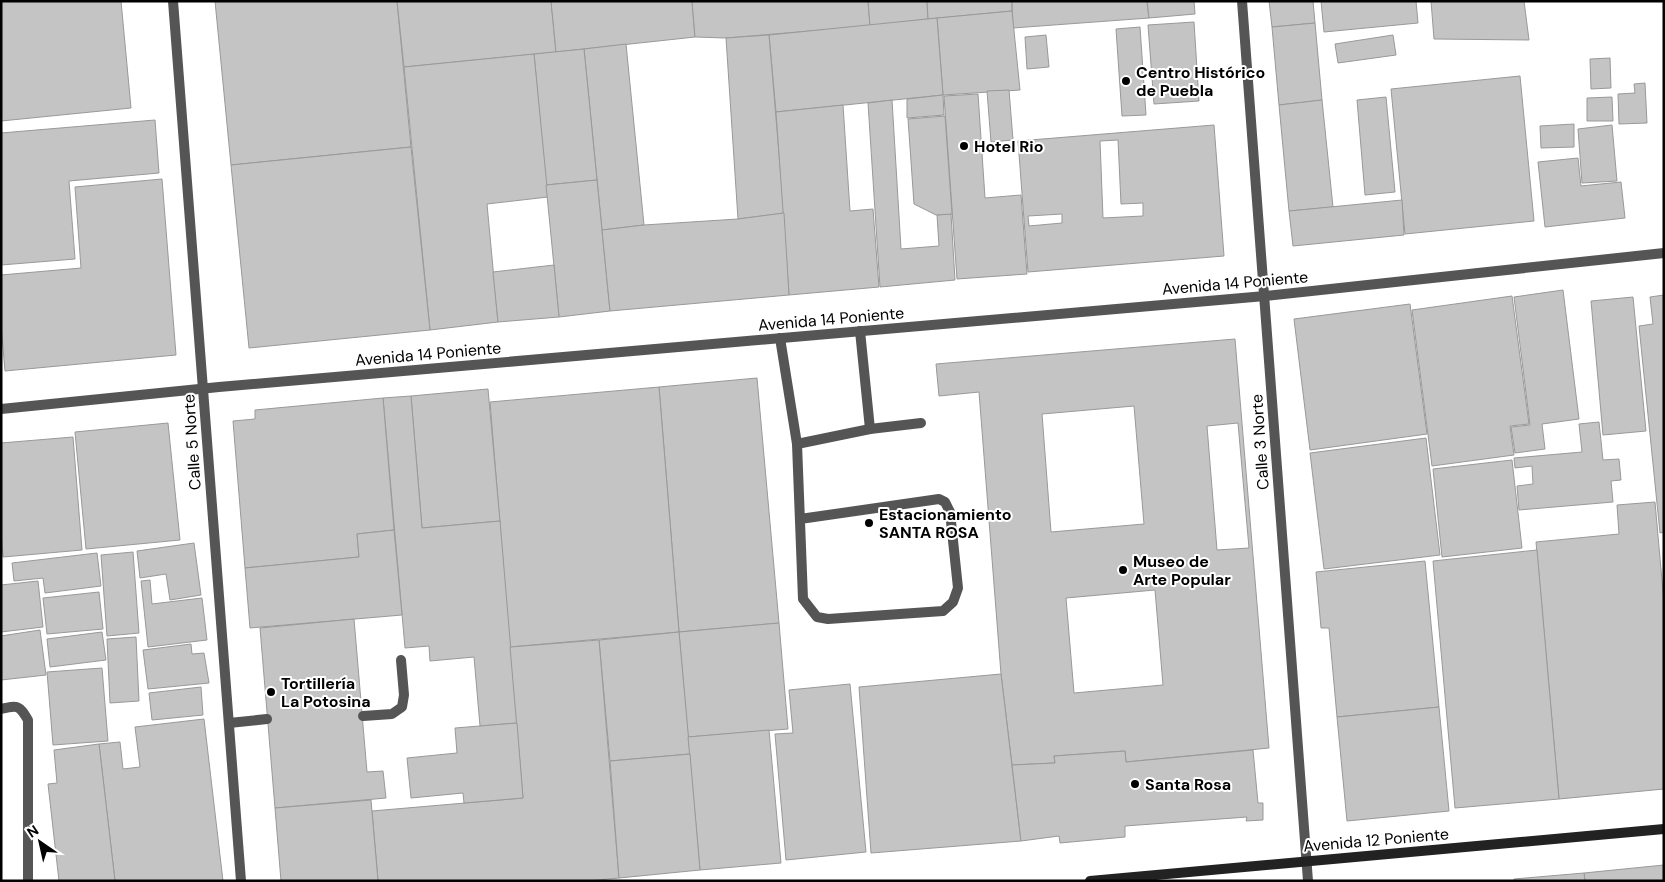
<svg xmlns="http://www.w3.org/2000/svg" width="1665" height="882" font-family="'DM Sans',sans-serif">
<style>
.building{fill:#c4c4c4;stroke:#999;fill-rule:evenodd}
.lines{fill:none;stroke-linecap:round;stroke-linejoin:round}
.service{stroke:#555;stroke-width:10}
.minor{stroke:#555;stroke-width:10}
.secondary{stroke:#222;stroke-width:10}
.poi-dot{fill:#000;stroke:#fff;stroke-width:2}
.labels{text-anchor:middle;dominant-baseline:central;stroke-width:4;stroke-linejoin:round;paint-order:stroke}
.poi-label{font-size:16px;font-weight:bold;fill:#000;stroke:#fff;text-anchor:start}
.street-label{font-size:16px;fill:#000;stroke:#fff}
</style>
<rect width="100%" height="100%" fill="#fff"/>
<!-- building -->
<g class="building">
<path d="M1,1h120l10,107 -130,13z"/>
<path d="M215,1h182l14,146 -180,18z"/>
<path d="M397,1h154l5,51 -152,15z"/>
<path d="M551,1h141l3,36 -139,15z"/>
<path d="M692,1h176l2,25 -144,12 -31,-1z"/>
<path d="M868,1h59l1,18 -58,7z"/>
<path d="M927,1h85v10l-84,8z"/>
<path d="M1012,1h135l2,17 -136,10z"/>
<path d="M1147,1h47l1,13 -46,4z"/>
<path d="M1269,1h44l2,22 -43,4z"/>
<path d="M1321,1h95l2,22 -94,9z"/>
<path d="M1431,1h93l5,39 -95,-1z"/>
<path d="M1012,11l8,79 -77,5 -6,-77z"/>
<path d="M937,18l6,77 -167,17 -7,-77z"/>
<path d="M1194,22l5,79 -45,3 -6,-79z"/>
<path d="M1315,23l7,77 -43,5 -7,-78z"/>
<path d="M1140,27l6,88 -24,1 -6,-87z"/>
<path d="M769,35l15,178 -46,6 -12,-181z"/>
<path d="M1046,35l3,32 -22,2 -2,-32z"/>
<path d="M1393,35l3,20 -58,8 -3,-19z"/>
<path d="M626,44l18,181 -42,5 -18,-181z"/>
<path d="M584,49l13,131 -51,5 -12,-131z"/>
<path d="M534,54l14,143 -61,7 11,118 -68,8 -26,-263z"/>
<path d="M1610,58l1,30 -20,1 -1,-30z"/>
<path d="M1520,76l14,145 -129,13 -14,-145z"/>
<path d="M1645,83l2,40 -28,1 -1,-30 17,-1 -1,-9z"/>
<path d="M1009,90l4,50 -22,2 -4,-51z"/>
<path d="M978,94l7,104 36,-3 6,79 -70,5 -13,-183z"/>
<path d="M943,95l1,20 -37,3v-19z"/>
<path d="M1386,97l9,95 -30,3 -8,-95z"/>
<path d="M1612,97l1,24h-26v-23z"/>
<path d="M892,100l9,149 38,-3 -2,-31 14,-1 4,66 -75,7 -12,-184z"/>
<path d="M1322,100l11,107 -44,4 -10,-106z"/>
<path d="M843,105l7,106 23,-2 6,78 -90,8 -13,-183z"/>
<path d="M945,116l7,98 -16,1 -22,-11 -6,-85z"/>
<path d="M155,120l4,53 -90,8 6,78 -74,6v-132z"/>
<path d="M1574,124v23l-33,1 -1,-22z"/>
<path d="M1214,125l10,131 -196,16 -10,-131zM1118,140l3,64 22,-1v13l-40,2 -3,-77zM1062,214v9l-33,3 -1,-10z"/>
<path d="M1612,125l5,56 -35,2 -4,-54z"/>
<path d="M411,147l19,183 -181,18 -18,-183z"/>
<path d="M1578,158l3,28 40,-4 4,36 -80,9 -7,-65z"/>
<path d="M162,179l14,176 -171,16 -4,-47v-49l80,-7 -6,-81z"/>
<path d="M597,180l13,131 -51,6 -13,-132z"/>
<path d="M1402,200l2,35 -111,11 -4,-35z"/>
<path d="M784,213l5,82 -179,16 -8,-81 42,-5 94,-6z"/>
<path d="M554,265l5,52 -61,5 -5,-50z"/>
<path d="M1563,290l16,129 -37,5 3,25 -30,4 -4,-26 19,-2 -16,-128z"/>
<path d="M1664,295v237l-4,1 -21,-207 14,-2 -3,-27z"/>
<path d="M1512,296l17,128 -19,2 4,29 -82,11 -20,-156z"/>
<path d="M1633,297l13,134 -43,4 -12,-134z"/>
<path d="M1410,304l17,130 -117,16 -16,-131z"/>
<path d="M1235,339l34,409 -143,14 -1,-11 -71,5 1,7 -43,2 -11,-91 -22,-282 -40,4 -3,-32zM1134,406l10,118 -93,8 -9,-118zM1238,423l11,125 -32,2 -10,-124zM1155,590l8,95 -89,8 -8,-95z"/>
<path d="M757,378l22,245 -100,9 -20,-245z"/>
<path d="M659,387l20,245 -169,15 -20,-245z"/>
<path d="M488,389l12,132 -78,7 -11,-132z"/>
<path d="M411,396l11,132 78,-7 17,202 -37,3 -6,-69 -44,4 -1,-15 -24,2 -22,-250z"/>
<path d="M383,398l11,132 -37,4 2,23 -114,11 -12,-147 22,-2v-9z"/>
<path d="M1599,422l4,38 16,-1 2,21 -10,1 2,21 -94,8 -2,-24 16,-2 -1,-18 -17,2 -1,-10 68,-6 -3,-28z"/>
<path d="M168,423l12,117 -94,9 -11,-117z"/>
<path d="M73,437l9,113 -79,7 -2,-24v-90z"/>
<path d="M1426,438l14,117 -116,14 -14,-116z"/>
<path d="M1512,460l10,88 -80,9 -9,-88z"/>
<path d="M1655,502l9,101v186l-105,10 -23,-257 83,-8 -2,-29z"/>
<path d="M394,530l8,85 -152,13 -5,-60 114,-11 -2,-23z"/>
<path d="M194,543l7,52 -31,5 -4,-26 -26,4 -3,-27z"/>
<path d="M1537,550l22,249 -104,9 -22,-247z"/>
<path d="M133,552l6,81 -32,3 -6,-81z"/>
<path d="M97,553l4,33 -56,7 -2,-15 -29,3 -2,-18z"/>
<path d="M1425,561l14,146 -102,10 -8,-89h-8l-5,-56z"/>
<path d="M150,580l2,24 50,-6 5,42 -59,7 -7,-66z"/>
<path d="M38,581l5,46 -42,5v-47z"/>
<path d="M99,592l4,37 -56,5 -4,-36z"/>
<path d="M354,619l13,153 16,-1 3,27 -111,10 -15,-180z"/>
<path d="M779,623l9,106 -100,8 -9,-105z"/>
<path d="M40,630l6,45 -45,5v-44z"/>
<path d="M102,632l4,28 -56,7 -3,-28z"/>
<path d="M679,632l11,122 -80,7 -11,-121z"/>
<path d="M136,637l3,64 -29,2 -3,-64z"/>
<path d="M599,640l20,238 -31,3h-210l-6,-70 151,-13 -13,-151z"/>
<path d="M191,644l1,10 12,-1 5,30 -61,6 -5,-39z"/>
<path d="M102,668l6,73 -55,4 -6,-73z"/>
<path d="M1001,674l20,167 -150,12 -12,-166z"/>
<path d="M850,684l16,168 -80,8 -11,-126 18,-1 -4,-43z"/>
<path d="M201,687l2,28 -51,5 -3,-27z"/>
<path d="M1439,707l10,104 -102,10 -10,-104z"/>
<path d="M204,719l19,162h-108l-16,-137 21,-2 3,27 17,-2 -5,-40z"/>
<path d="M517,723l6,75 -59,5 -1,-10 -52,5 -4,-40 50,-5 -2,-25z"/>
<path d="M769,730l12,133 -81,7 -12,-133z"/>
<path d="M99,744l16,137h-56l-11,-97 9,-1 -3,-33z"/>
<path d="M1253,750l5,53h5v17l-17,1 1,-4 -122,9v11l-65,6 -1,-7 -38,5 -9,-76 43,-2 -1,-7 71,-5 1,11z"/>
<path d="M690,754l10,116 -81,8 -9,-117z"/>
<path d="M371,800l7,81h-97l-6,-73z"/>
<path d="M1664,865v16h-79l-1,-8z"/>
<path d="M1584,873l1,8h-71v-2z"/>
</g>
<g class="lines">
<!-- service -->
<g class="service">
<path d="M860,331l10,98"/>
<path d="M780,338l17,106 6,155 14,18 11,2 115,-8 10,-9 5,-14 -8,-76 -5,-10 -6,-3 -139,20"/>
<path d="M797,444l73,-15 51,-6"/>
<path d="M1,709c17,-4 18,-4 27,11v161"/>
<path d="M363,716l29,-2 10,-7 2,-12 -3,-35"/>
<path d="M229,723l38,-4"/>
</g>
<!-- minor -->
<g class="minor">
<path d="M173,1l68,880"/>
<path d="M1242,1l66,880"/>
<path d="M1,409l218,-22 1046,-91 399,-43"/>
</g>
<!-- secondary -->
<path class="secondary" d="M1090,881l574,-52"/>
</g>
<!-- markers -->
<g class="poi-dot">
<circle cx="1126" cy="81" r="5"/>
<circle cx="964" cy="146" r="5"/>
<circle cx="869" cy="523" r="5"/>
<circle cx="1123" cy="570" r="5"/>
<circle cx="271" cy="692" r="5"/>
<circle cx="1135" cy="784" r="5"/>
</g>
<g class="labels">
<!-- poi labels -->
<g class="poi-label">
<text x="1136" y="72">Centro Histórico<tspan x="1136" dy="18">de Puebla</tspan></text>
<text x="974" y="146">Hotel Rio</text>
<text x="879" y="514">Estacionamiento<tspan x="879" dy="18">SANTA ROSA</tspan></text>
<text x="1133" y="561">Museo de<tspan x="1133" dy="18">Arte Popular</tspan></text>
<text x="281" y="683">Tortillería<tspan x="281" dy="18">La Potosina</tspan></text>
<text x="1145" y="784">Santa Rosa</text>
</g>
<!-- street labels -->
<g class="street-label">
<text transform="translate(1235 283) rotate(-5)">Avenida 14 Poniente</text>
<text transform="translate(831 319) rotate(-5)">Avenida 14 Poniente</text>
<text transform="translate(428 354) rotate(-5)">Avenida 14 Poniente</text>
<text transform="translate(192 442) rotate(-94)">Calle 5 Norte</text>
<text transform="translate(1260 442) rotate(-94)">Calle 3 Norte</text>
<text transform="translate(1376 840) rotate(-5)">Avenida 12 Poniente</text>
</g>
</g>
<!-- border -->
<rect width="1665" height="882" fill="none" stroke="#000000" stroke-width="5"/>
<!-- north arrow -->
<g transform="translate(40 842) rotate(326)" stroke="#ffffff" stroke-width="4" paint-order="stroke">
<path d="M0-4L9 19L0 12L-9 19Z" fill="#000000"/>
<text y="-8" font-size="14" font-weight="bold" text-anchor="middle" fill="#000000">N</text>
</g>
</svg>
